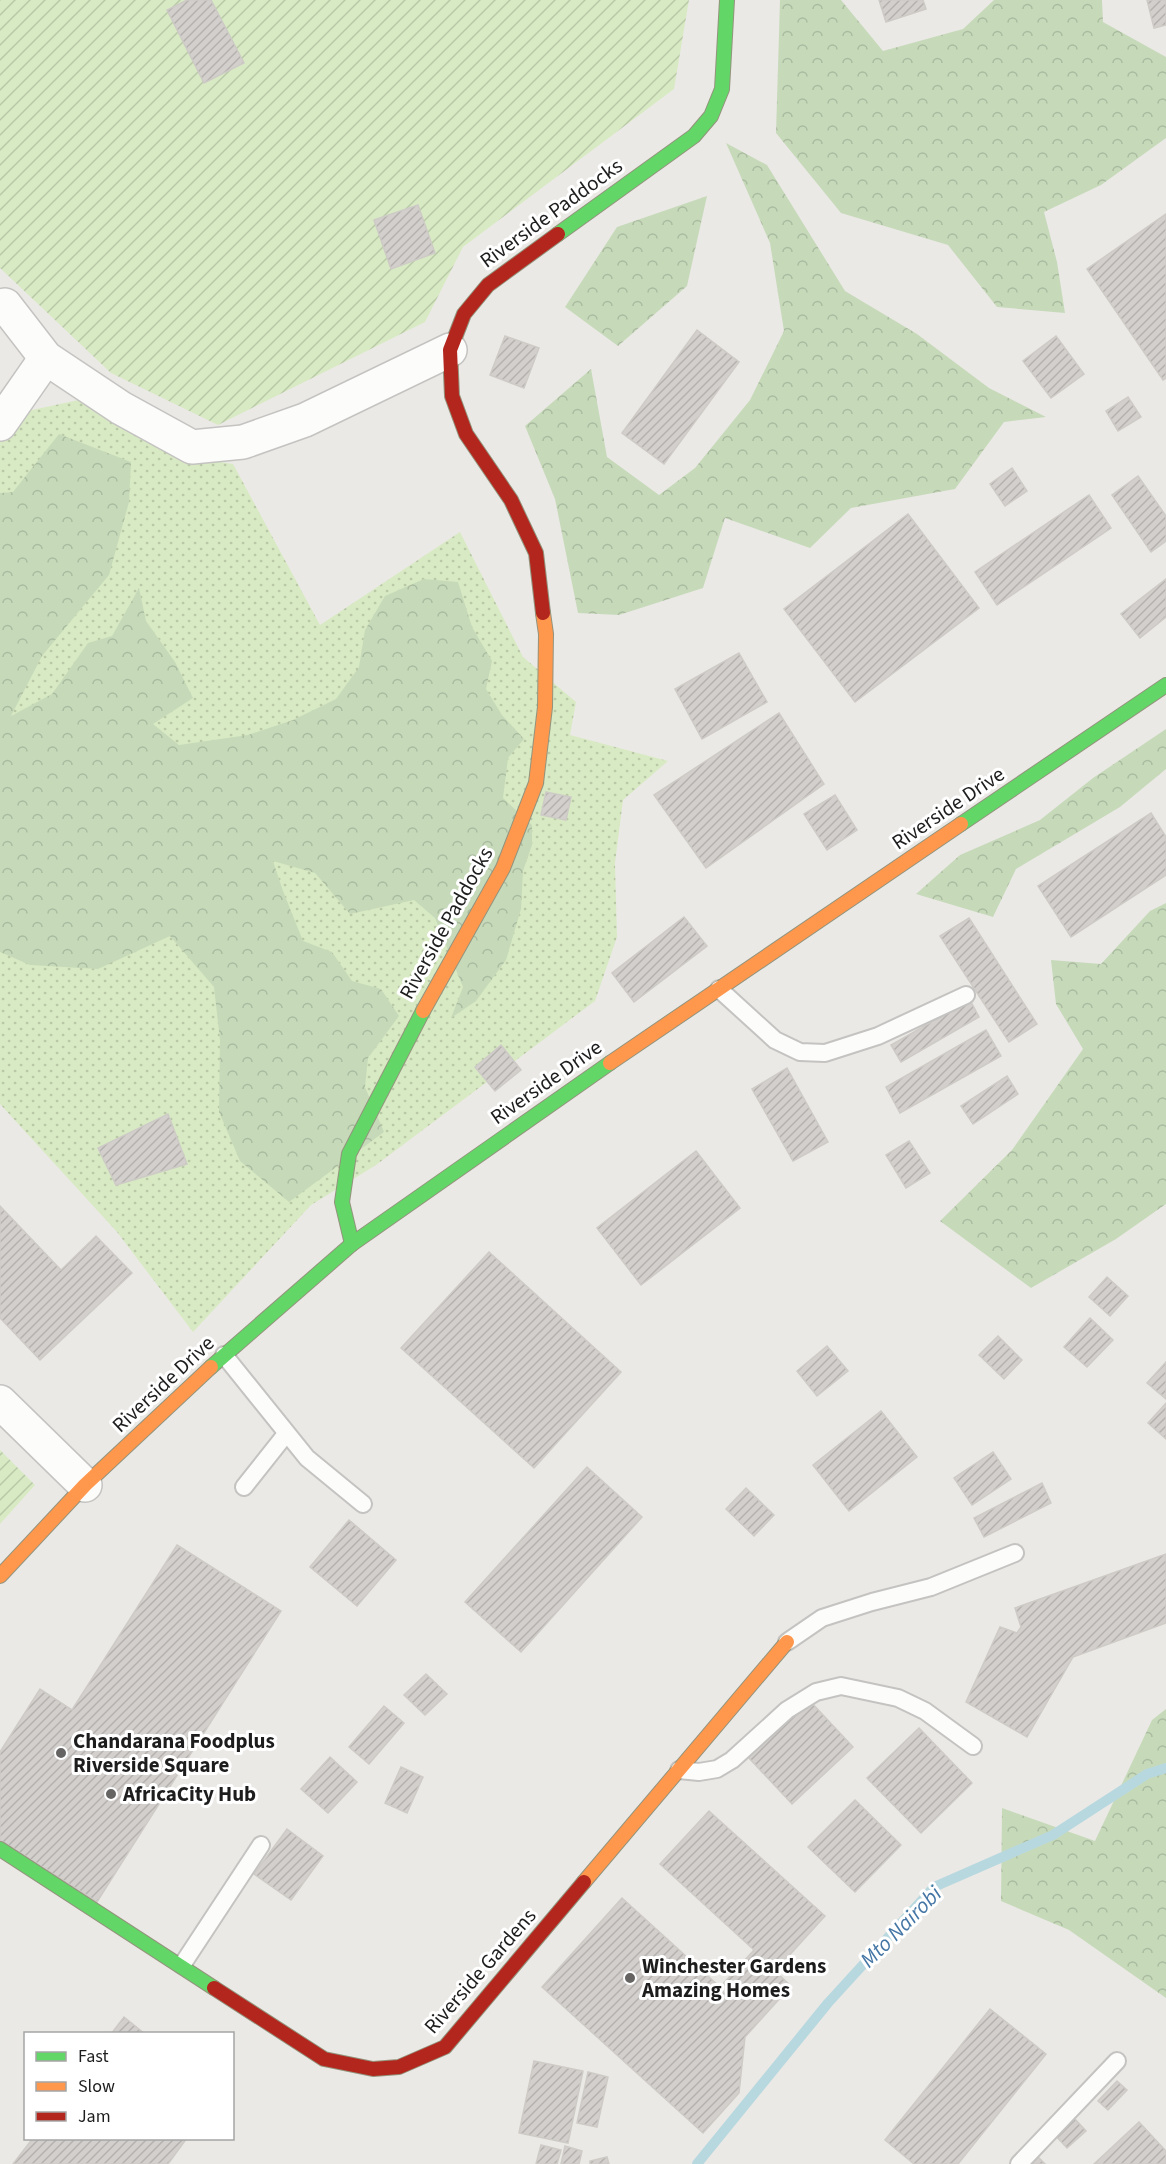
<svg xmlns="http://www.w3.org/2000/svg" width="1166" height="2164" font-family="'Source Sans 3',sans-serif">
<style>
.grass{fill:url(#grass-dots)}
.forest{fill:url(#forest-crowns)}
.garden{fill:url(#garden-furrows)}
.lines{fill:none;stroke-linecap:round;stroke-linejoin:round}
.stream{stroke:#b8d8df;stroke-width:10}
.building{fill:url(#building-hatch);stroke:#cecbc7;stroke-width:1.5}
.lane-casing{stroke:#c4c3c1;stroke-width:20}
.street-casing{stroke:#c4c3c1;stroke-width:36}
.fast-casing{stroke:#93947d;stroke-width:16}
.slow-casing{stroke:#93947d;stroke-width:16}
.jam-casing{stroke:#93947d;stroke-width:16}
.lane{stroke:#fcfcfb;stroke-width:16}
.street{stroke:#fcfcfb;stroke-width:33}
.fast{stroke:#63d668;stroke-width:14}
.slow{stroke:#ff974d;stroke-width:14}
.jam{stroke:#b3261e;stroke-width:14}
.poi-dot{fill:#656463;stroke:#fff;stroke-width:2}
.labels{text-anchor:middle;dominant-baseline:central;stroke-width:6;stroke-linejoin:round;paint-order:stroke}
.street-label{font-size:21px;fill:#1d1d1d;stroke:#fff}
.poi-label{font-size:21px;font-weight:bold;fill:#1d1d1d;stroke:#fff;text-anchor:start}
.water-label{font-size:22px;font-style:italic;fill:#4576a5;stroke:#fff}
</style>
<defs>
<pattern id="grass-dots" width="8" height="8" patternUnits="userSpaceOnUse" patternTransform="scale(1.5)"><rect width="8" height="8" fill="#d8eac3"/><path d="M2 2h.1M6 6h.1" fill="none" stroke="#b9c8a7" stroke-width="1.8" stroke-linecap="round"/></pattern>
<pattern id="forest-crowns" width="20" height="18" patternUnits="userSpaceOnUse" patternTransform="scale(1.5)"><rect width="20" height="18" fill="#c6daba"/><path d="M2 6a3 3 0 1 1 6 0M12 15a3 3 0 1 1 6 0" fill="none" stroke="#aabb9f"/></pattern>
<pattern id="garden-furrows" width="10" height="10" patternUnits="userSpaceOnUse" patternTransform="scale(1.5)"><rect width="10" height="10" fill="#d8eac3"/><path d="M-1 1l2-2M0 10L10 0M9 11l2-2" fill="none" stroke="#b9c8a7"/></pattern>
<pattern id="building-hatch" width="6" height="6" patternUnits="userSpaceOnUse" patternTransform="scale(1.5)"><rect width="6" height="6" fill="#d2cfcc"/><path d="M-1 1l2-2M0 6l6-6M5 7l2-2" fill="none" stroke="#b4b1af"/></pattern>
</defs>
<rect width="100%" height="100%" fill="#ebe9e5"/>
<!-- grass -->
<path class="grass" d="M88,398l93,58 52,8 87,161 140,-93 63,125 53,45 -6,33 98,26 -45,39 -8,63 2,74 -22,64 -219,164 -65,40 -118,127 -76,-100 -117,-128v-665l18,-26z"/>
<!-- forest -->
<g class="forest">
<path d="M780,0h61l42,51 80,-22 31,-29h108l1,22 63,35v81l-65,47 -57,27 13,50 8,51 -68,-6 -49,-62 -107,-32 -65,-80z"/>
<path d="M726,143l41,22 78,126 72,43 72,54 57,29 -42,5 -49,67 -104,19 -41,40 -85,-30 -22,70 -84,27 -41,-2 -23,-114 -30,-73 66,-57 16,88 52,38 36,-27 55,-68 34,-69 -14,-88z"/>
<path d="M707,196l-20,90 -69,60 -53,-39 52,-80z"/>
<path d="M59,434l72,28 -2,40 -20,73 -67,81 -31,60 41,-22 36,-51 24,-7 27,-48 7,33 29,41 18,36 -40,26 26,21 69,-10 45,-15 43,-21 23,-32 6,-37 20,-34 39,-17 34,3 14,45 20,34 -6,28 16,26 22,24 -16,19 -5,40 29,27v20l-9,26 -2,38 -15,51 -30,41 -25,17 12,-31 -28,-69 -21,-18 -64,14 -35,-41 -42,-12 10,30 20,50 29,11 20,29 29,8 18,27 -31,42 -3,29 19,45 -95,70 -49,-41 -21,-49 1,-72 -6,-53 -44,-51 -72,33 -68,-4 -30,-13v-459l13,-1z"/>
<path d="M1166,729v40l-46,38 -104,62 -23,48 -77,-23 44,-39 80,-35 53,-42z"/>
<path d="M1166,903v301l-50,35 -85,49 -91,-67 72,-71 71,-101 -27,-45 -5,-44 50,4 49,-53z"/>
<path d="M1166,1709v289l-97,-68 -68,-29 1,-93 93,33 57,-121z"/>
</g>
<!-- garden -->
<g class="garden">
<path d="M0,0h689l-15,89 -211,158 -38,75 -207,103 -107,-52 -111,-105z"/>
<path d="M0,1450l35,35 -35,39z"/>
</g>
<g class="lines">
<!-- stream -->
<path class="stream" d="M697,2164l131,-161 106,-116 119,-52 94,-61 19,-6"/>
</g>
<!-- building -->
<g class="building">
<path d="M187,0h24l33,63 -40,20 -37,-73z"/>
<path d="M879,0h44l3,9 -40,13z"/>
<path d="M1147,0h19v25l-12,3z"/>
<path d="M418,205l17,48 -44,16 -17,-49z"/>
<path d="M1166,214v164l-3,2 -76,-111z"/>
<path d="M697,330l42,32 -75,102 -42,-31z"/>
<path d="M505,336l34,12 -15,40 -34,-13z"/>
<path d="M1056,336l28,38 -33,24 -28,-37z"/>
<path d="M1128,397l13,20 -23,14 -12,-20z"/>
<path d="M1012,468l15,23 -22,15 -15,-22z"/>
<path d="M1138,476l28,40v25l-15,11 -39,-57z"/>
<path d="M1089,495l22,33 -114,77 -22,-33z"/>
<path d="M908,514l71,94 -124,94 -71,-93z"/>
<path d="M1166,579v38l-26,21 -19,-24z"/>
<path d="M739,653l28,49 -65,37 -27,-50z"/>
<path d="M779,713l45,71 -118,84 -52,-73z"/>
<path d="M546,792l25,5 -5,23 -25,-5z"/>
<path d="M835,795l22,35 -30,20 -23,-36z"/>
<path d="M1151,813l15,24v38l-95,62 -33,-51z"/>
<path d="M684,917l23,29 -73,56 -22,-29z"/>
<path d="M969,918l68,106 -28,18 -69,-106z"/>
<path d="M970,1000l9,17 -78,45 -10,-17z"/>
<path d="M986,1030l15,26 -101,57 -14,-26z"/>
<path d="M501,1045l20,25 -26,21 -20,-24z"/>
<path d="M787,1068l41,74 -35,19 -41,-72z"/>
<path d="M1007,1076l11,18 -45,30 -12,-18z"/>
<path d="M168,1114l19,50 -71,21 -18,-37z"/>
<path d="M909,1141l21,32 -24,15 -20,-33z"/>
<path d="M696,1151l44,57 -99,77 -44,-57z"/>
<path d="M0,1206l61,64 35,-34 36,37 -92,87 -40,-42z"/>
<path d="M489,1252l132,120 -87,96 -133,-120z"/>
<path d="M1107,1277l21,19 -18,20 -21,-19z"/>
<path d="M1090,1318l23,22 -26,27 -23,-20z"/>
<path d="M998,1336l24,24 -18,19 -25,-24z"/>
<path d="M827,1346l21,25 -31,25 -20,-25z"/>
<path d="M1166,1362v37l-19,-16z"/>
<path d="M1166,1403v36l-18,-16z"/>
<path d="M881,1411l36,46 -68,54 -36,-46z"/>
<path d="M993,1452l18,27 -39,26 -18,-27z"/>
<path d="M587,1467l55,50 -121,135 -56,-50z"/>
<path d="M1042,1483l9,20 -67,34 -10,-19z"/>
<path d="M746,1488l28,27 -20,21 -28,-27z"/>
<path d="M349,1520l47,40 -39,46 -47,-39z"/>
<path d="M177,1545l104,66 -184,291 -97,-62v-88l40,-63 32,21z"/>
<path d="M1166,1554v69l-93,34 -46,80 -61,-35 34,-75 17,6 4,-6 -6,-19z"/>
<path d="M426,1674l21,20 -22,21 -21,-20z"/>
<path d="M809,1700l44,47 -61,57 -44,-47z"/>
<path d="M384,1706l20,17 -35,41 -20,-17z"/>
<path d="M919,1728l53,55 -51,50 -54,-55z"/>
<path d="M330,1757l27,25 -29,31 -27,-24z"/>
<path d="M401,1767l22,10 -16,36 -22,-10z"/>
<path d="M855,1800l46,45 -46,47 -47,-45z"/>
<path d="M709,1811l116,105 -50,55 16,15 -46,51 -6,56 -36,40 -161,-146 80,-89 98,89 34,-37 -94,-86z"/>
<path d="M287,1829l36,27 -32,44 -37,-26z"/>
<path d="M990,2009l56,45 -88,110h-44l-29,-24z"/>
<path d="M124,2017l21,17h-34z"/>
<path d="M534,2061l49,10 -15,72 -49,-10z"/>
<path d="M588,2072l20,5 -11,50 -20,-4z"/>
<path d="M1117,2081l10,9 -19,20 -10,-9z"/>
<path d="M1074,2118l12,13 -19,17 -12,-13z"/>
<path d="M1139,2122l27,29v13h-72z"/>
<path d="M33,2138h154l-19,26h-155z"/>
<path d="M541,2145l20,5 -4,14h-21z"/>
<path d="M565,2146l17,5 -3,13h-18z"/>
<path d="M1036,2155l9,9h-17z"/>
<path d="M607,2157l2,7h-19v-3z"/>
</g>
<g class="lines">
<!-- lane casing -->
<g class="lane-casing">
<g id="lane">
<path d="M719,989l56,51 25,12 25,1 53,-17 88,-41"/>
<path d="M224,1355l83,103 56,46"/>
<path d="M244,1487l42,-53"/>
<path d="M787,1642l35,-24 50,-16 59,-15 84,-34"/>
<path d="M679,1770l20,2 18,-3 15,-9 55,-50 29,-18 25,-6 57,12 27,13 48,35"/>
<path d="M182,1965l79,-120"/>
<path d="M1019,2164l98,-103"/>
</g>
</g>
<!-- street casing -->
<g class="street-casing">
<g id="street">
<path d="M5,305l41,53 75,50 71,39 51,-5 62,-22 145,-70"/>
<path d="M0,424l46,-66"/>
<path d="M0,1402l85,83"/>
</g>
</g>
<!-- fast casing -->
<g class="fast-casing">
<g id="fast">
<path d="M558,234l136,-98 17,-20 11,-27 5,-89"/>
<path d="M961,824l205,-139"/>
<path d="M352,1244l-10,-42 7,-48 74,-143"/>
<path d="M211,1367l141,-123 258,-181"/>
<path d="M0,1849l214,139"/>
</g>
</g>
<!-- slow casing -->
<g class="slow-casing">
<g id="slow">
<path d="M423,1011l80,-143 33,-85 9,-76 1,-73 -3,-21"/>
<path d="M610,1063l351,-239"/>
<path d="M0,1576l85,-91 126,-118"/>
<path d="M584,1882l203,-240"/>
</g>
</g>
<!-- jam casing -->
<g class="jam-casing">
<g id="jam">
<path d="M543,613l-7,-60 -25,-53 -45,-66 -14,-38 -2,-46 14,-36 24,-29 70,-51"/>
<path d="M214,1988l110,71 49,10 26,-2 46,-20 139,-165"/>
</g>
</g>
<!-- lane -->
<use href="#lane" class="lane"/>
<!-- street -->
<use href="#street" class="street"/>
<!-- fast -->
<use href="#fast" class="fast"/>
<!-- slow -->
<use href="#slow" class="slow"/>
<!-- jam -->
<use href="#jam" class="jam"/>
</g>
<!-- markers -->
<g class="poi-dot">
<circle cx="61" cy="1753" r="6"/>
<circle cx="111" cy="1794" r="6"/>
<circle cx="630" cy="1978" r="6"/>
</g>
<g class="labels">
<!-- street labels -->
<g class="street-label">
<text transform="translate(551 213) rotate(-36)">Riverside Paddocks</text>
<text transform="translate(948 808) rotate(-34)">Riverside Drive</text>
<text transform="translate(446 923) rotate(-61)">Riverside Paddocks</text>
<text transform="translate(546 1082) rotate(-35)">Riverside Drive</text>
<text transform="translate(163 1384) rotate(-43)">Riverside Drive</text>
<text transform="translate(480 1971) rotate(-49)">Riverside Gardens</text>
</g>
<!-- poi labels -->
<g class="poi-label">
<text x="73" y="1741">Chandarana Foodplus<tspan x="73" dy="24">Riverside Square</tspan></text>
<text x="123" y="1794">AfricaCity Hub</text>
<text x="642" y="1966">Winchester Gardens<tspan x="642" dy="24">Amazing Homes</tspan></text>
</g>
<!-- water labels -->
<g class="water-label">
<text transform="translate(901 1927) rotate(-45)">Mto Nairobi</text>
</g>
</g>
<!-- legend -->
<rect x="24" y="2032" width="210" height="108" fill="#ffffff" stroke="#a5a5a5" stroke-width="1.5"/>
<rect x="36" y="2052" width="30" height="9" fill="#63d668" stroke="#a5a5a5" stroke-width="1.5"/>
<text x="78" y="2062" font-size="18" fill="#1d1d1d">Fast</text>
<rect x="36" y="2082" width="30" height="9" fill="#ff974d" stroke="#a5a5a5" stroke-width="1.5"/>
<text x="78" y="2092" font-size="18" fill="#1d1d1d">Slow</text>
<rect x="36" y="2112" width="30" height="9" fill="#b3261e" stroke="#a5a5a5" stroke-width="1.5"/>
<text x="78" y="2122" font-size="18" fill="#1d1d1d">Jam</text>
</svg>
